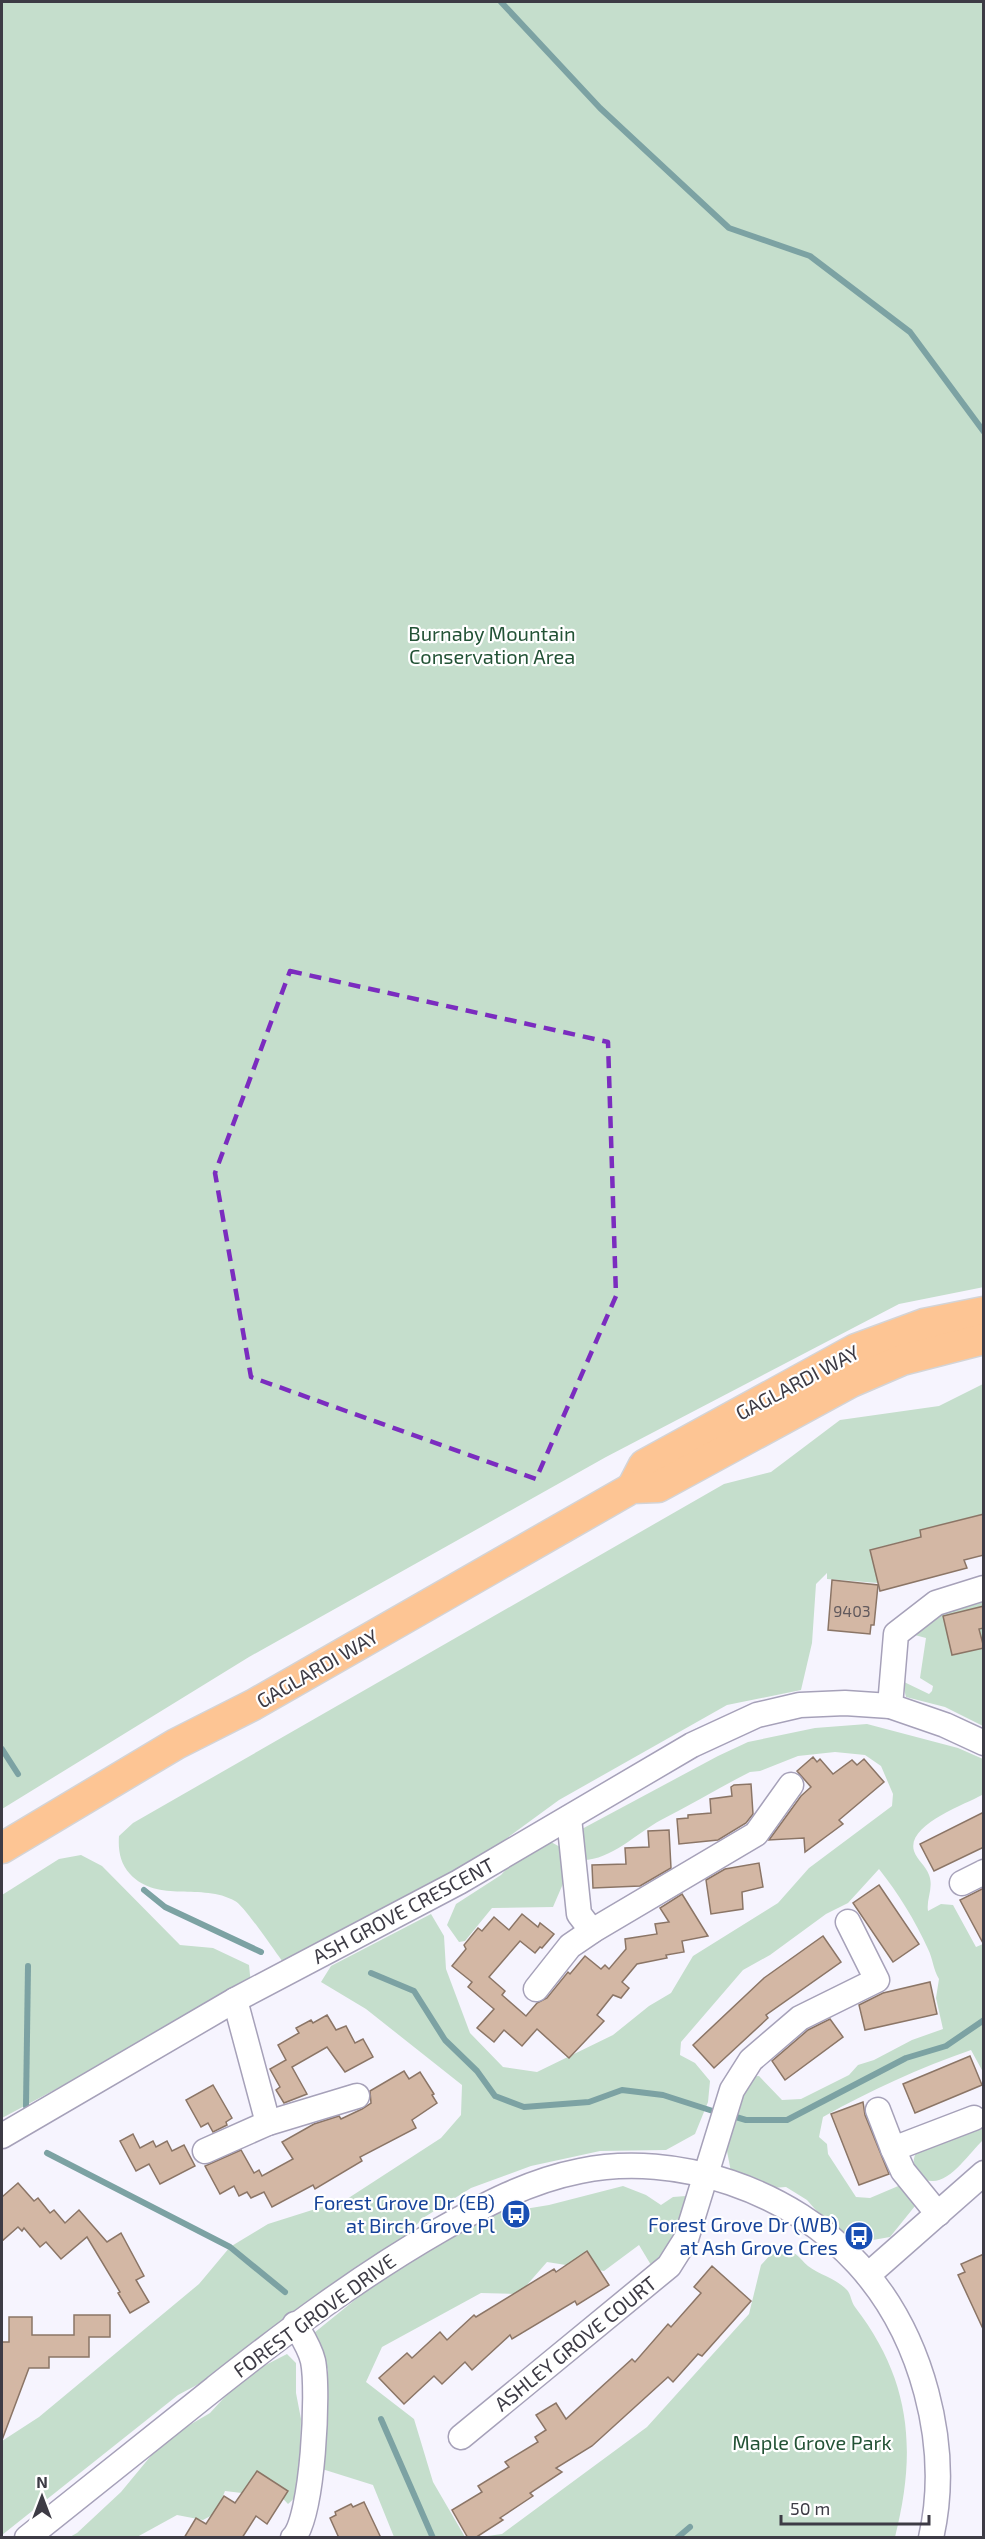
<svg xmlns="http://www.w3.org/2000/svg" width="985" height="2539" font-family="'Exo 2',sans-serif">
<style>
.green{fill:#c5decc}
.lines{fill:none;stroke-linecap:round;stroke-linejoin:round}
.stream{stroke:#7ca2a3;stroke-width:6}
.building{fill:#d3b7a4;stroke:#8b7566;stroke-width:1.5}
.minor-casing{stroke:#a6a1b9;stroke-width:27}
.major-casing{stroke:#d4d4d6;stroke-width:33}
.minor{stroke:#fff;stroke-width:24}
.major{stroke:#fdc594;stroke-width:30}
.marked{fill:none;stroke:#7b2cbf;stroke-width:4.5;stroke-dasharray:12 8;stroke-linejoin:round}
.labels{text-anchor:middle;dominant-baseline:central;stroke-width:4.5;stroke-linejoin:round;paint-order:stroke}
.number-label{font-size:16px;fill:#625a5d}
.park-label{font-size:20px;fill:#225235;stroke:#fff}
.street-label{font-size:20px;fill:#3d3b45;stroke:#fff}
.transit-label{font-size:20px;fill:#164399;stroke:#fff;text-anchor:end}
</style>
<rect width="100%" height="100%" fill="#f6f4fe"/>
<!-- green -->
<g class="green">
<path d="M2,2h981l1,1285 -85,17 -293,153 -357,200 -247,152z"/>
<path d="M983,1384v130l-63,16 3,13 -12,-4 -41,11 8,33 -51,-4v-6l-11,11 -4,59 -11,47 -74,15 -168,95 -131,96 -142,70c-9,-11 -42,-61 -51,-65 -33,-19 -77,3 -105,-27 -10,-11 -12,-24 -11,-38l14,-13 591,-339 47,-12 69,-52 99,-14z"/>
<path d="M983,1600v126l-38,-19 -39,-10 -4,-16 27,13 3,-3 1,-5 -13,-8 6,-40 -15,-4 12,-16z"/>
<path d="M867,1724l91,24 25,11v38l-1,-2c-18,10 -76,30 -68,56 3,9 12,15 15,24 5,13 -3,24 -1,36l13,-7 12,1 23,42 7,-3v128l-12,-22c-52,18 -100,40 -148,67l-4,20 8,7 1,10 28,43 14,1 33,-14 10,5 2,17 -25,31 -40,7 -7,-3 -36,-41 -21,-13 -26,2 -29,-17 -5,-26 7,-68 26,-2 23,24 19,-1 48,-24 9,-10 16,-5 38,-20 31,-11 -7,-31 3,-19c-6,-10 -6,-20 -11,-30 -13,-29 -30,-56 -49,-80l-31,34 -22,11 -56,41 -27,15 -62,72 -1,13 15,8 15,18 -2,21 -13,32 -29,16 -66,1 -69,15 -60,22 -48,30 -85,89 -28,11 -19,28 -47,14 -66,35 -176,140v-94l37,-24 160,-133 31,-37 38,-23 79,-25 94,-61 20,-23 1,-30 -96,-76 -45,-27 10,-16 100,-52 13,22 2,33 24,64 33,34 34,5 76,-37 36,-29 22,-13 22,-37 85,-53 31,-35 83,-62 1,-12 -12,-28 -16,-11 -30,-3 -37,4 -38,15 -10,1c-30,15 -59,33 -89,48 -24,13 -50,40 -78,40l-3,-30 138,-74 30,-14 67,-14z"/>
<path d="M551,1842l11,6 3,31 -12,28 -61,1 -27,33 -6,1 -12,-17 9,-21 45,-29 25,-28z"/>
<path d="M81,1855l21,11 78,79 33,3 36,17 2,20 -249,133v-223l57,-36z"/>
<path d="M983,2104v36c-13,12 -32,42 -51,41 -4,0 -10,-2 -14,-4 -5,-12 -7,-19 2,-30l58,-25z"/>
<path d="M623,2186l23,9 15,10 12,-8 13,-1v9l-15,45 -20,15 -12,-20 -35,26 -57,-9 -28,32 -38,-1 -99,54 -16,35 48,37 19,63 32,55h-71l-21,-52 -51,-16 6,-99 -14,-37 84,-68 83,-49 68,-11z"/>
<path d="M787,2250c13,5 12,8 21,16 12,9 29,13 39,24 4,4 4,12 8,17 56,73 62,143 40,230l-422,1 29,-4 145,-107 102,-113 12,-49 10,-11z"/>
<path d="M287,2354l9,9v30l5,26 -2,75 -11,10 -17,-18 -21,8 -25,-3 -9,22 -13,7 -26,-5 -40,22 -69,1 9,-5 44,-41 43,-52 46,-27 34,-37z"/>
</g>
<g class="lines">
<!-- stream -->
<g class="stream">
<path d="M501,2l99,106 129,120 81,28 100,76 74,100"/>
<path d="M2,1749l16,25"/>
<path d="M144,1890l21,17 96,45"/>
<path d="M371,1973l43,18 31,49 32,31 18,25 29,11 65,-5 33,-12 41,5 56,18"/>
<path d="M26,2106l2,-140"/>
<path d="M729,2115l17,5h41l119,-62 40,-12 38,-26"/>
<path d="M47,2153l183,94 55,45"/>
<path d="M381,2419l52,119"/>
<path d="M677,2538l13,-11"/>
</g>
</g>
<!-- building -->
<g class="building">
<path d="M984,1514v41l-20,5 3,8 -87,23 -10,-41 51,-13 -1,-7z"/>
<path d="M832,1580l46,5 -4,40h-3l-1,9 -42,-4z"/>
<path d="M984,1606v22l-5,1 5,19 -32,7 -9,-39z"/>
<path d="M813,1757l4,5 3,-3 13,15 19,-14 5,5 7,-6 20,23 -45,38 4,4 -38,28 -1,-14 -35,2 32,-44 10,-9 -14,-16z"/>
<path d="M751,1784l2,30 -7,9 -28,17 -39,4 -2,-25 11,-1v-3l23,-2 -1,-14 22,-3 -1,-9 3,-2z"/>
<path d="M984,1812v35l-50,24 -14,-27z"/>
<path d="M669,1830l2,38 -31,18 -47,2 -1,-23 34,-1 -1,-16 24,-1 -1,-16z"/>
<path d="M759,1863l4,24 -21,5 1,17 -32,5 -5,-34 19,-11z"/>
<path d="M879,1885l40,59 -26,18 -40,-59z"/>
<path d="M984,1888v57l-24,-45z"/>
<path d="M682,1894l26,42 -26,5 2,11 -18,3 1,3 -30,6 -15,18 7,6 -8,10 -8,-3 -16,20 7,6 -35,37 -32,-29 -15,17 -18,-16 -10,12 -17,-14 17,-19 -26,-22 4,-5 -20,-16 14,-17 -2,-4 14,-17 4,3 12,-14 15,13 13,-16 16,13 2,-4 14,11 -12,14 -2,-1 -5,6 -15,-12 -31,36 16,14 -3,4 24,21 11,-13 10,-5 21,-26 2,2 15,-18 16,13 4,-4 4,4 17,-20 -1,-10 32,-5 -2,-10 14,-2 -9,-14z"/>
<path d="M823,1936l18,26 -75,53 2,3 -54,50 -21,-23 71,-67z"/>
<path d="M930,1982l7,32 -72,16 -6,-25 24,-12z"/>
<path d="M327,2015l9,15 10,-4 9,17 8,-4 10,18 -28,15 -18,-25 -35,20 15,27 -23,9 -8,-13 4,-3 -10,-18 16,-9 -8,-15 21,-12 -3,-5 15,-8 2,3z"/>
<path d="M830,2019l13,18 -58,43 -13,-19 36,-31z"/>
<path d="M970,2056l12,29 -67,28 -12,-29z"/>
<path d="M404,2071l5,8 11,-7 14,22 -2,1 5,8 -25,17 4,8 -56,29 2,4 -47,28 -2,-4 -41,22 -8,-15 -13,6 -4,-6 -8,4 -5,-10 -14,8 -15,-28 36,-16 13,23 5,-3 3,6 31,-17 -11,-17 32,-18 25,-8 2,3 21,-10 9,-6 -1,-12z"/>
<path d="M213,2085l19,33 -6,4 1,3 -14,7 -5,-9 -7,4 -15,-27z"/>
<path d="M863,2102l2,13 24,59 -30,11 -28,-71z"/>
<path d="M133,2134l7,14 13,-7 3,6 11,-6 5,10 12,-6 11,21 -35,18 -11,-20 -13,7 -16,-30z"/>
<path d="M18,2183l16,18 4,-3 12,15 4,-3 11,13 14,-13 28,32 14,-9 23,43 -8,4 13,22 -19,11 -12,-20 2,-1 -33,-55 -26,22 -15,-17 -6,5 -16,-19 -2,3 -4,-4 -16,14v-44z"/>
<path d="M587,2251l22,34 -32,20 -2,-4 -63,38 -2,-4 -38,35 -7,-8 -23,22 -8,-8 -30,28 -25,-26 28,-25 5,5 28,-26 7,8 27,-25 2,2 78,-48 2,3z"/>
<path d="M984,2254v77l-26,-56 7,-3 -4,-8z"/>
<path d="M712,2266l39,35 -49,55 -4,-2 -25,28 -5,-5 -76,69 -36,22 6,4 -32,21 3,3 -33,22 3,2 -28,18h-7l-16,-28 30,-18 -4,-6 31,-19 -4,-5 33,-20 -3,-5 11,-7 -10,-15 20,-12 10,16 66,-60 3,3 33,-38 3,3 30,-34 -7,-6z"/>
<path d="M74,2315h36v22h-21v20h-40v11h-20l-27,72v-98h7v-25h23v18h42z"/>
<path d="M257,2471l31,20 -21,33 -11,-8 -14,22h-58l12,-20 10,6 18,-28 11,7z"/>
<path d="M364,2502l17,36h-42l-9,-20 6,-3 -1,-3 16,-8 2,3z"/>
</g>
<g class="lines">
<!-- minor casing -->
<g class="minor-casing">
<g id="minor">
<path d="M890,1706l6,-72 40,-31 48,-15"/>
<path d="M569,1818l10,96 13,17"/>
<path d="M962,1883l22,-11"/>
<path d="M536,1989l34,-43 22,-15 164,-97 35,-49"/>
<path d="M235,2000l33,123"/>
<path d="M878,2110l15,39"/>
<path d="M2,2136l233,-136 224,-118 233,-137 65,-30 43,-10 45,-2 45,3 55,19 39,18"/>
<path d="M205,2151l63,-28 89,-27"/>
<path d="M938,2214l-35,-43 -10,-22 81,-31"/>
<path d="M868,2275l116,-102"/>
<path d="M461,2437l208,-171 17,-27 46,-149 19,-30 49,-42 77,-38 -29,-58"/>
<path d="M27,2538c63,-51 126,-101 189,-151 72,-57 144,-111 224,-157 44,-25 89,-49 140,-59 97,-20 212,20 278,93 64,70 94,181 73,274"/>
<path d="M293,2538c20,-20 26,-148 20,-177 -3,-13 -11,-25 -18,-37"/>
</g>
</g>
<!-- major casing -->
<g class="major-casing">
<g id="major">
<path d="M632,1488l12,-23 212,-116 68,-25 60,-12"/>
<path d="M2,1848l174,-104 77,-39 379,-217 26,-1 193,-105 51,-22 82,-21"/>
</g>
</g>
<!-- minor -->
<use href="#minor" class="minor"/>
<!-- major -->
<use href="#major" class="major"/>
</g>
<!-- marked area -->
<path class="marked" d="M290,971l318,71 8,254 -80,183 -285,-102 -36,-204z"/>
<!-- icons -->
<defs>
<g id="bus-disc" transform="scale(1.5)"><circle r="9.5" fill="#1a4fb4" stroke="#fff"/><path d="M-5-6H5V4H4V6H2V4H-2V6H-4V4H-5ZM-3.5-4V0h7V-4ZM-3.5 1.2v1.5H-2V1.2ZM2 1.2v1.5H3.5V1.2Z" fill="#fff"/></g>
</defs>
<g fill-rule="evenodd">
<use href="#bus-disc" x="516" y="2214"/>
<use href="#bus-disc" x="859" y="2236"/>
</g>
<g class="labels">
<!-- number labels -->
<g class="number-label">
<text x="852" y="1610">9403</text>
</g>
<!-- park labels -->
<g class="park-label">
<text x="492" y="633">Burnaby Mountain<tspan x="492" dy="23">Conservation Area</tspan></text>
<text x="812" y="2442">Maple Grove Park</text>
</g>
<!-- street labels -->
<g class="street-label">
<text transform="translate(797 1382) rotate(-28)">GAGLARDI WAY</text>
<text transform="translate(317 1668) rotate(-30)">GAGLARDI WAY</text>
<text transform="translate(403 1910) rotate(-28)">ASH GROVE CRESCENT</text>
<text transform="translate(314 2315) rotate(-36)">FOREST GROVE DRIVE</text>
<text transform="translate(575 2343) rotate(-39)">ASHLEY GROVE COURT</text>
</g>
<!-- transit labels -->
<g class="transit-label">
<text x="495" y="2202">Forest Grove Dr (EB)<tspan x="495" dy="23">at Birch Grove Pl</tspan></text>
<text x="838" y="2224">Forest Grove Dr (WB)<tspan x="838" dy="23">at Ash Grove Cres</tspan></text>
</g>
</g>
<!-- border -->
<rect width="985" height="2539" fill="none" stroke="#3d3b45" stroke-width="6"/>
<!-- north arrow -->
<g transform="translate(42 2497)" stroke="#ffffff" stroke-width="4.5" paint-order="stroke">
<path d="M0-4.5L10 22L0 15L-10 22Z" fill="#3d3b45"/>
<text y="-9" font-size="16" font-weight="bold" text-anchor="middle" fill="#3d3b45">N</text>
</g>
<!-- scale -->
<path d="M781 2515v9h148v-9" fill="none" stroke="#3d3b45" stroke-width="3"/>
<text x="790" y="2515" font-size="18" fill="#3d3b45" stroke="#ffffff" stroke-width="4.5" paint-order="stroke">50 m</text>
</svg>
